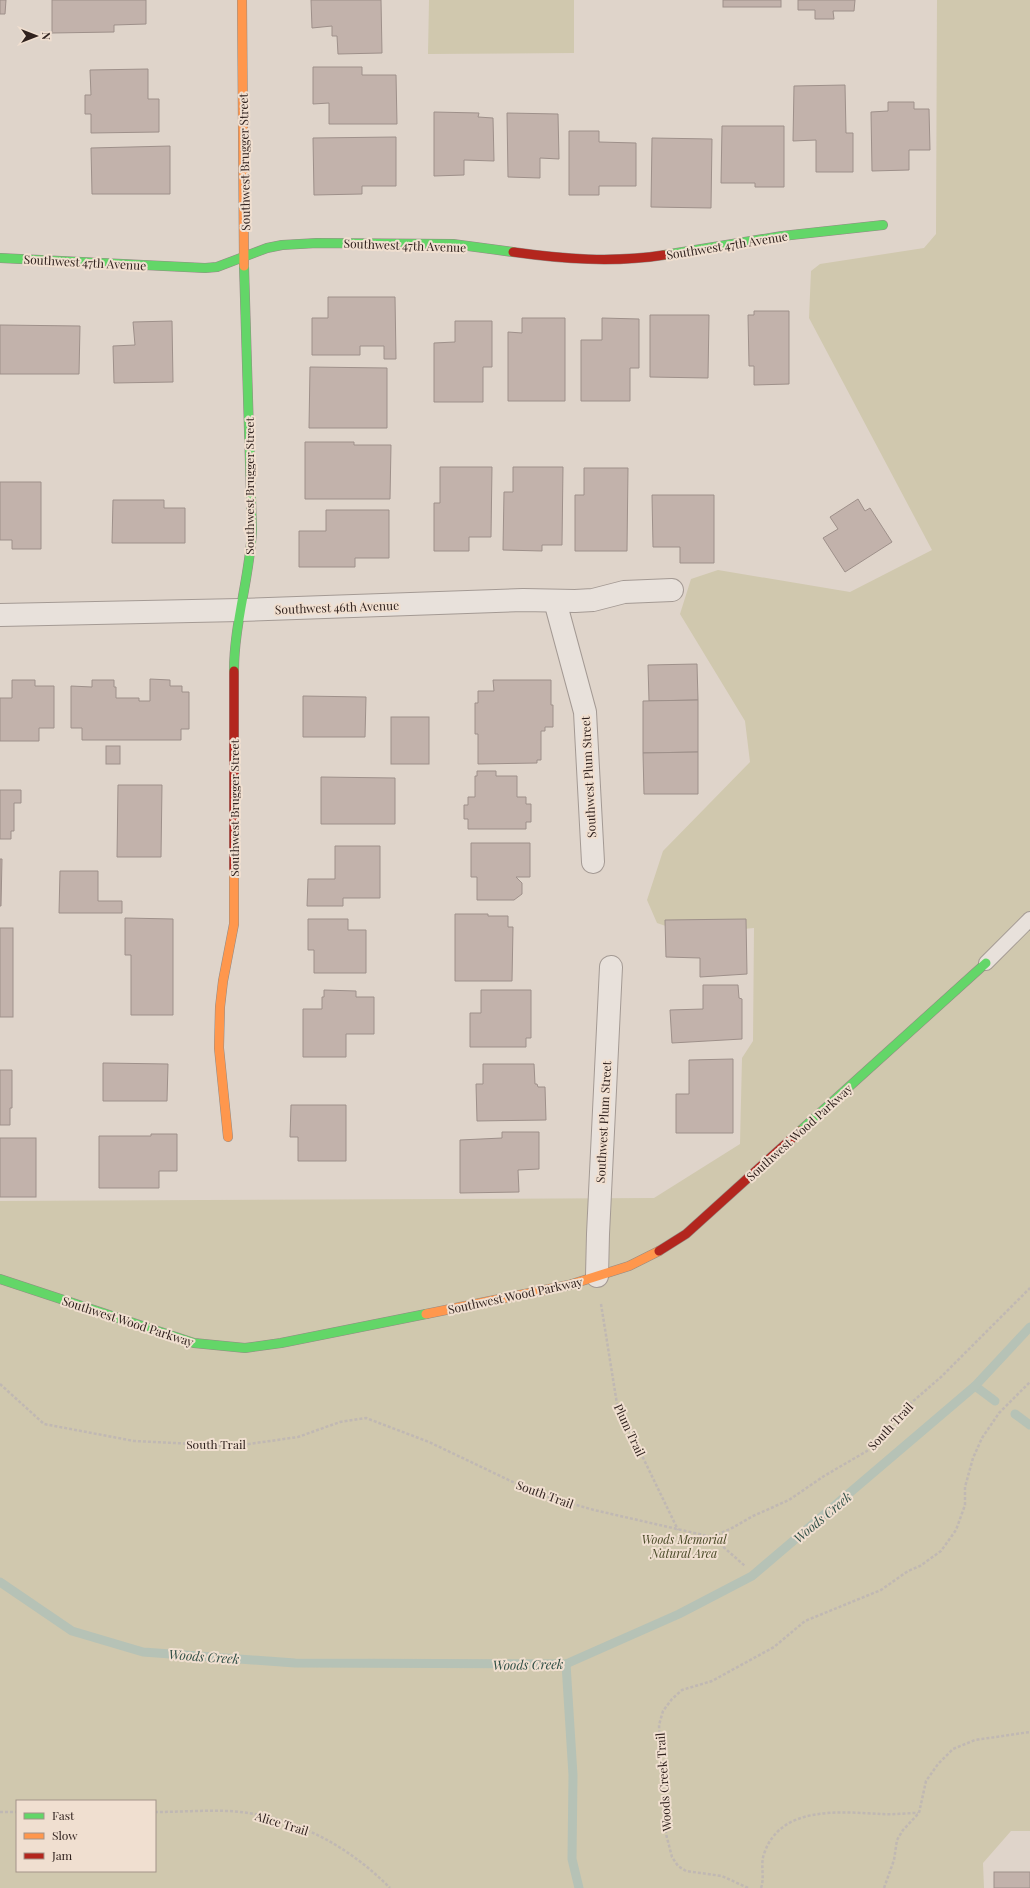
<svg xmlns="http://www.w3.org/2000/svg" width="1030" height="1888" font-family="'Playfair Display',serif">
<style>
.green{fill:#d0c8ae;fill-rule:evenodd}
.lines{fill:none;stroke-linecap:round;stroke-linejoin:round}
.stream{stroke:#b6c2b6;stroke-width:9}
.building{fill:#c2b2ab;stroke:#9e908a}
.lane-casing{stroke:#a49a94;stroke-width:16}
.street-casing{stroke:#a49a94;stroke-width:24}
.fast-casing{stroke:#938a84;stroke-width:10}
.slow-casing{stroke:#938a84;stroke-width:10}
.jam-casing{stroke:#938a84;stroke-width:10}
.path{stroke:#c0b8b3;stroke-width:2.5;stroke-dasharray:3 2;stroke-linecap:butt}
.lane{stroke:#e8e1db;stroke-width:14}
.street{stroke:#e8e1db;stroke-width:22}
.fast{stroke:#63d668;stroke-width:9}
.slow{stroke:#ff974d;stroke-width:9}
.jam{stroke:#b3261e;stroke-width:9}
.labels{text-anchor:middle;dominant-baseline:central;stroke-width:4;stroke-linejoin:round;paint-order:stroke}
.street-label{font-size:12px;fill:#30221e;stroke:#f0dfd0}
.park-label{font-size:12px;font-style:italic;fill:#4a4a27;stroke:#f0dfd0}
.water-label{font-size:13px;font-style:italic;fill:#2f4e45;stroke:#f0dfd0}
</style>
<rect width="100%" height="100%" fill="#dfd4ca"/>
<!-- green -->
<g class="green">
<path d="M429,0h145v53l-146,1z"/>
<path d="M937,0h93v1831h-19l-28,32 1,25h-984v-687l654,-3 86,-54 2,-86 11,-17 1,-113 -65,6 -32,-11 -10,-23 16,-49 87,-89 -5,-41 -65,-107 11,-35 27,-9 132,22 82,-42 -123,-232 2,-47 9,-7 104,-16 12,-14zM17,1801h138v70h-138z"/>
</g>
<g class="lines">
<!-- stream -->
<g class="stream">
<path d="M975,1386l20,15"/>
<path d="M1015,1414l15,11"/>
<path d="M0,1582l72,49 71,21 152,11 271,1 113,-50 73,-38 223,-190 55,-59"/>
<path d="M566,1664l7,111 -1,84 7,29"/>
</g>
</g>
<!-- building -->
<g class="building">
<path d="M0,0h6l-1,14h-5z"/>
<path d="M52,0h94v24l-32,1v7l-62,1z"/>
<path d="M311,0h70l1,53 -44,1 -1,-18h-5v-10l-20,2z"/>
<rect x="723" y="0" width="58" height="7"/>
<path d="M798,0h57l-1,11h-21l1,8h-19v-9h-17z"/>
<path d="M313,67h49v8h34l1,49h-68v-21l-16,1z"/>
<path d="M148,69v30h11v33l-68,1v-19h-6v-19h6l-1,-25z"/>
<path d="M845,85l1,48h7v39h-37v-32l-23,1 1,-55z"/>
<path d="M888,102h26v7h15l1,41h-21v20l-37,1 -1,-59 17,-1z"/>
<path d="M434,112l45,1 -1,4 15,1 1,43 -30,-1v15l-30,1z"/>
<path d="M507,113l51,1 1,45 -19,-1v20l-32,-1z"/>
<path d="M722,126h62v61h-29v-4h-34z"/>
<path d="M569,131h30v11l37,1v43h-37v9h-30z"/>
<path d="M396,137v49h-34v8l-48,1 -1,-57z"/>
<path d="M652,138l60,1 -1,69 -60,-1z"/>
<path d="M170,146v48h-78l-1,-46z"/>
<path d="M328,297h67l1,62h-12v-13h-24v9h-48v-37h16z"/>
<path d="M754,311h35v73l-35,1v-19h-5l-1,-51h6z"/>
<path d="M650,315h59l-1,63 -58,-1z"/>
<path d="M522,318h43v83h-57v-69l14,1z"/>
<path d="M602,318l37,1v49h-9v33h-49v-61h21z"/>
<path d="M172,321l1,61 -59,1 -1,-37 22,-1 -2,-23z"/>
<path d="M455,321h37v46h-9v35h-49v-59l21,-1z"/>
<path d="M0,325l80,1 -1,48h-79z"/>
<path d="M310,367l77,1v60h-78z"/>
<path d="M305,442h49v3h37l-1,54h-85z"/>
<path d="M440,467h52l-1,70h-22v14h-35v-48h6z"/>
<path d="M513,467h50l-1,78h-20v6l-39,-1 1,-58h9z"/>
<path d="M584,468h44l-1,83h-52v-56h9z"/>
<path d="M0,482h41v67h-29v-9h-12z"/>
<path d="M652,495h62v68h-34v-16h-27z"/>
<path d="M858,499l7,12 5,-3 22,34 -47,30 -22,-34 15,-9 -8,-12z"/>
<path d="M113,500h51v8h21v35h-73z"/>
<path d="M326,510h63v48h-34v9h-56v-36h27z"/>
<path d="M697,664l1,36 -49,1 -1,-36z"/>
<path d="M150,679l20,1v6h12v6h7v37h-8v11h-99v-12h-11v-42l21,1v-7h22v7h2v11h23v3h11z"/>
<path d="M12,680h23v6h19v42h-15v13h-39v-43h12z"/>
<path d="M493,680h58v25h2v22h-8v4h-4v29h-4v3l-59,1v-30h-3v-31h3v-12h16z"/>
<path d="M303,696l63,1 -1,40h-62z"/>
<path d="M698,700v52l-55,1v-52z"/>
<rect x="391" y="717" width="38" height="47"/>
<rect x="106" y="746" width="14" height="18"/>
<path d="M698,752v42h-54l-1,-41z"/>
<path d="M477,771h19v5h21v21h9v7h5v18h-5v7h-58v-10h-4v-14h4v-8h7v-21h2z"/>
<path d="M321,777l74,1v46h-74z"/>
<path d="M118,785h44l-1,72h-44z"/>
<path d="M0,790h21v13h-7v28h-3v8h-11z"/>
<path d="M471,843h59v34h-14l6,6v11l-8,6h-37v-23h-6z"/>
<path d="M335,846h45v52h-37v8h-36l1,-27h27z"/>
<path d="M0,859h2l-1,47h-1z"/>
<path d="M60,871h38v30h24v12h-63z"/>
<path d="M455,914h33v2h20v11h5l-1,54h-57z"/>
<path d="M125,918l48,1v96h-42v-60h-6z"/>
<path d="M308,919h40v11h18v43h-52v-23h-6z"/>
<path d="M746,919l1,55 -47,3v-19l-34,-1 -1,-37z"/>
<rect x="0" y="928" width="13" height="89"/>
<path d="M703,985h35l1,13 3,1v40l-70,4 -2,-33 33,-1z"/>
<path d="M324,990l32,1v6h18v37h-28v23h-43v-48h19v-12h2z"/>
<path d="M481,990h50v48h-5v9h-56v-34h11z"/>
<path d="M733,1059v74h-57v-39h13v-34z"/>
<path d="M103,1063l65,1 -1,37h-64z"/>
<path d="M483,1064h51l1,20h2l1,3h7l1,33 -69,1 -1,-37h7z"/>
<path d="M0,1070h12v38h-2v17h-10z"/>
<path d="M291,1105h55v56h-48v-24h-8z"/>
<path d="M502,1132h37v37l-21,1 1,22 -59,1v-53l42,-2z"/>
<path d="M151,1134h26v37h-18v17h-60v-52h52z"/>
<rect x="0" y="1138" width="36" height="59"/>
<rect x="994" y="1872" width="36" height="16"/>
</g>
<g class="lines">
<!-- lane casing -->
<g class="lane-casing">
<path id="lane" d="M986,963l44,-44"/>
</g>
<!-- street casing -->
<g class="street-casing">
<g id="street">
<path d="M555,601l30,111 8,150"/>
<path d="M0,615l240,-5 283,-10 52,1 18,-1 31,-8 48,-2"/>
<path d="M597,1276l1,-42 13,-267"/>
</g>
</g>
<!-- fast casing -->
<g class="fast-casing">
<g id="fast">
<path d="M664,255l118,-19 101,-11"/>
<path d="M0,258l205,10 12,-1 50,-19 15,-3 35,-2 136,1 60,8"/>
<path d="M234,671c0,-48 16,-94 18,-141l-8,-264"/>
<path d="M800,1131l186,-168"/>
<path d="M0,1279l194,64 51,5 36,-5 145,-29"/>
</g>
</g>
<!-- slow casing -->
<g class="slow-casing">
<g id="slow">
<path d="M242,0l2,266"/>
<path d="M228,1137l-9,-89 1,-41 3,-26 11,-57v-54"/>
<path d="M426,1314l143,-29 60,-19 30,-15"/>
</g>
</g>
<!-- jam casing -->
<g class="jam-casing">
<g id="jam">
<path d="M513,252c50,7 100,11 151,3"/>
<path d="M234,671v199"/>
<path d="M659,1251l27,-17 114,-103"/>
</g>
</g>
<!-- path -->
<g class="path">
<path d="M601,1304l16,100 61,126"/>
<path d="M0,1384l44,40 90,17 101,5 63,-9 42,-15 26,-4 63,24 109,52 56,16 118,27 20,-9 21,-12 36,-16 35,-24 43,-25 44,-48 30,-26 89,-89"/>
<path d="M712,1537l33,29"/>
<path d="M0,1812h17"/>
<path d="M155,1812c24,0 49,-2 73,-1 62,3 120,34 162,77"/>
<path d="M748,1888l-26,-12 -36,-5 -8,-5 -6,-9 -6,-23 -7,-109 4,-14 9,-12 10,-9 30,-9 62,-34 31,-26 76,-31 27,-19 12,-5 21,-15 15,-21 9,-25v-18l8,-29 9,-20 17,-25 31,-31"/>
<path d="M761,1888c4,-11 -1,-23 3,-34 16,-49 76,-42 117,-40 12,1 25,-1 37,-1"/>
<path d="M884,1888l10,-28 3,-20 6,-10 16,-17 7,-32 12,-17 15,-15 22,-9 55,-8"/>
</g>
<!-- lane -->
<use href="#lane" class="lane"/>
<!-- street -->
<use href="#street" class="street"/>
<!-- fast -->
<use href="#fast" class="fast"/>
<!-- slow -->
<use href="#slow" class="slow"/>
<!-- jam -->
<use href="#jam" class="jam"/>
</g>
<g class="labels">
<!-- street labels -->
<g class="street-label">
<text transform="translate(244 162) rotate(-91)">Southwest Brugger Street</text>
<text transform="translate(405 245) rotate(2)">Southwest 47th Avenue</text>
<text transform="translate(727 245) rotate(-9)">Southwest 47th Avenue</text>
<text transform="translate(85 262) rotate(3)">Southwest 47th Avenue</text>
<text transform="translate(249 486) rotate(-90)">Southwest Brugger Street</text>
<text transform="translate(337 607) rotate(-2)">Southwest 46th Avenue</text>
<text transform="translate(588 777) rotate(-93)">Southwest Plum Street</text>
<text transform="translate(234 808) rotate(-90)">Southwest Brugger Street</text>
<text transform="translate(603 1122) rotate(-87)">Southwest Plum Street</text>
<text transform="translate(799 1132) rotate(-42)">Southwest Wood Parkway</text>
<text transform="translate(515 1295) rotate(-12)">Southwest Wood Parkway</text>
<text transform="translate(128 1321) rotate(18)">Southwest Wood Parkway</text>
<text transform="translate(890 1426) rotate(-47)">South Trail</text>
<text transform="translate(630 1430) rotate(65)">Plum Trail</text>
<text x="216" y="1444">South Trail</text>
<text transform="translate(545 1494) rotate(20)">South Trail</text>
<text transform="translate(663 1782) rotate(-94)">Woods Creek Trail</text>
<text transform="translate(282 1823) rotate(17)">Alice Trail</text>
</g>
<!-- park labels -->
<g class="park-label">
<text x="684" y="1539">Woods Memorial<tspan x="684" dy="14">Natural Area</tspan></text>
</g>
<!-- water labels -->
<g class="water-label">
<text transform="translate(822 1517) rotate(-40)">Woods Creek</text>
<text transform="translate(204 1656) rotate(4)">Woods Creek</text>
<text transform="translate(528 1664) rotate(-1)">Woods Creek</text>
</g>
</g>
<!-- legend -->
<rect x="16" y="1800" width="140" height="72" fill="#f0dfd0" stroke="#a39389"/>
<rect x="24" y="1813" width="20" height="6" fill="#63d668" stroke="#a39389"/>
<text x="52" y="1820" font-size="12" fill="#30221e">Fast</text>
<rect x="24" y="1833" width="20" height="6" fill="#ff974d" stroke="#a39389"/>
<text x="52" y="1840" font-size="12" fill="#30221e">Slow</text>
<rect x="24" y="1853" width="20" height="6" fill="#b3261e" stroke="#a39389"/>
<text x="52" y="1860" font-size="12" fill="#30221e">Jam</text>
<!-- north arrow -->
<g transform="translate(36 36) rotate(90)" stroke="#f0dfd0" stroke-width="3" paint-order="stroke">
<path d="M0-3L7 15L0 10L-7 15Z" fill="#30221e"/>
<text y="-6" font-size="11" font-weight="bold" text-anchor="middle" fill="#30221e">N</text>
</g>
</svg>
